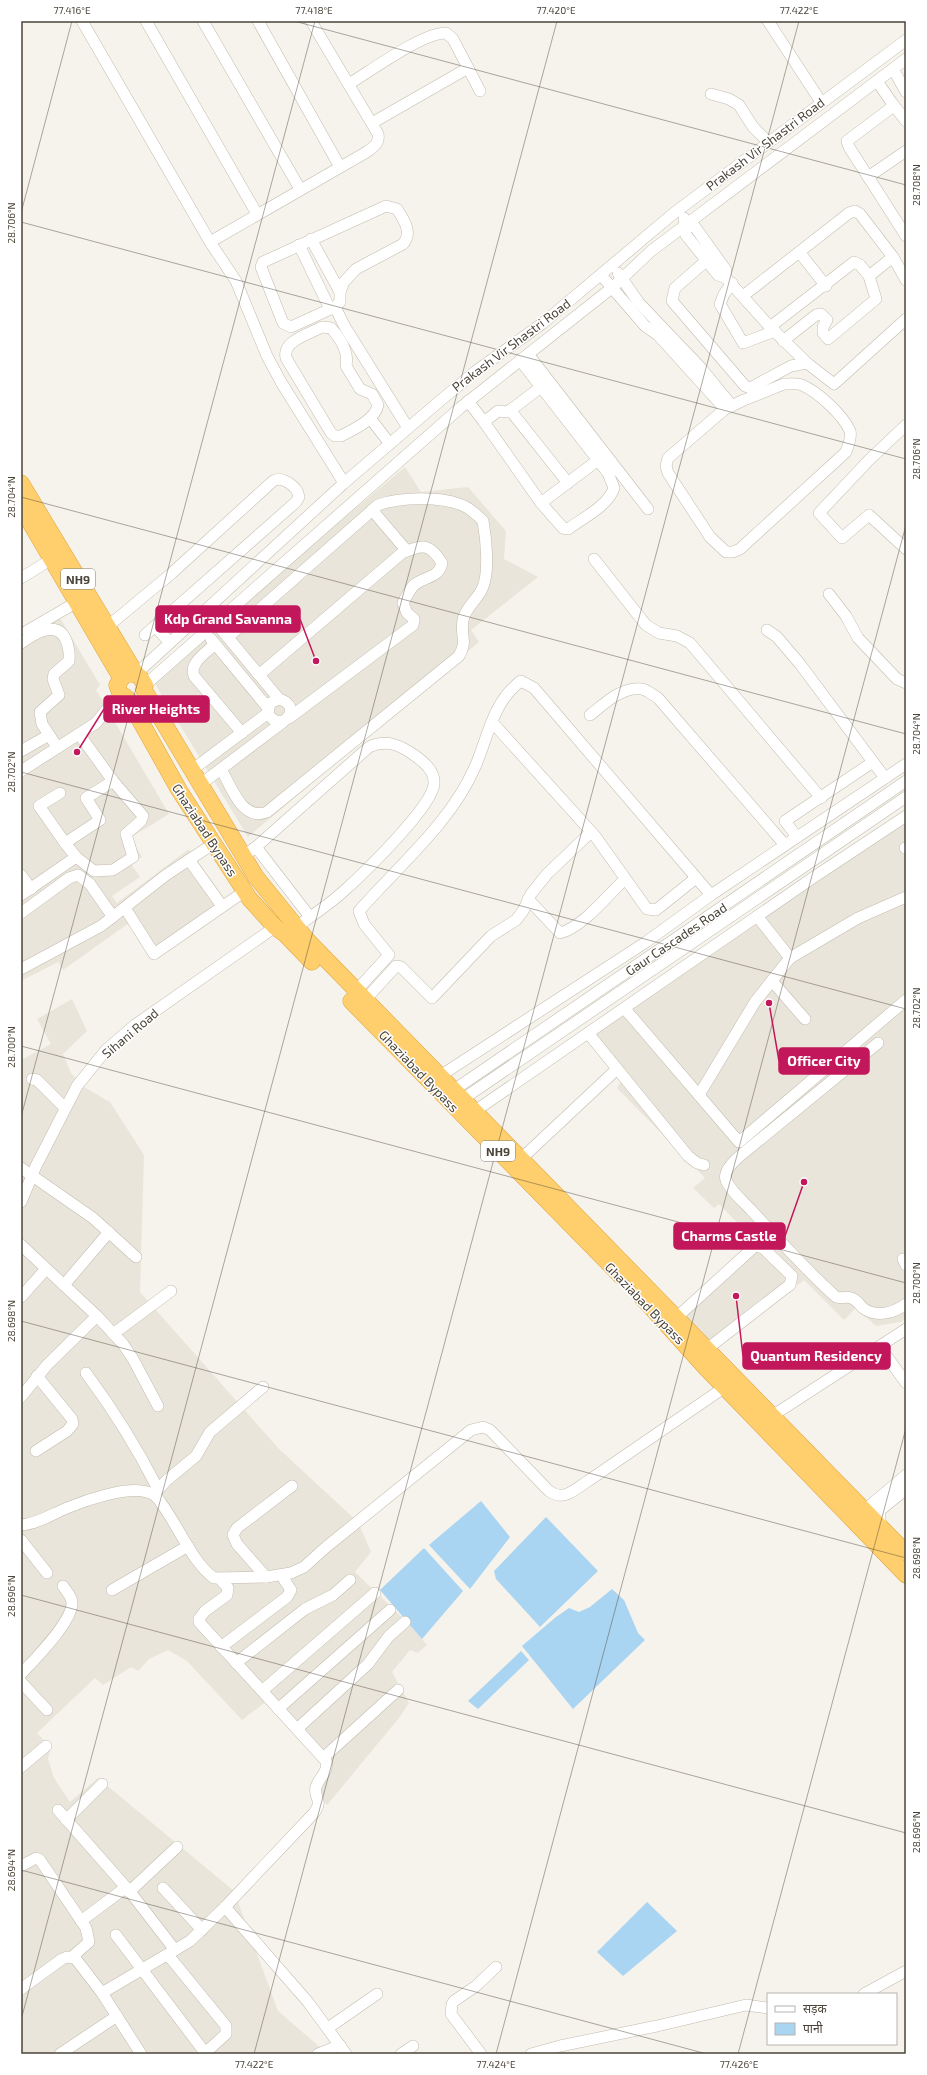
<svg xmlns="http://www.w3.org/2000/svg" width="927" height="2075" font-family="'Exo 2','Noto Sans Devanagari',sans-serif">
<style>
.residential{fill:#eae5da}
.water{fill:#a9d4f2}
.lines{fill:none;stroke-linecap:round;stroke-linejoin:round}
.minor-casing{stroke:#c2bbae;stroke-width:12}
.highway-casing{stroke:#e0a43c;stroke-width:17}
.minor{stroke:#fff;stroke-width:11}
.highway{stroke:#ffcf6e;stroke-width:16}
.ticks{fill:none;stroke:#4b4439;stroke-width:1;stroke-opacity:0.45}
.labels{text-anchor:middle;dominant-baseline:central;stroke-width:3;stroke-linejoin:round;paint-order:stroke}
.shield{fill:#fff;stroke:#817c74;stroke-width:1}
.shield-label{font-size:12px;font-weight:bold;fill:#4b4439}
.street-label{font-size:13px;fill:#4b4439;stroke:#fff}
.leader{fill:none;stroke:#c2185b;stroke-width:1.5}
.callout-dot{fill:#c2185b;stroke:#fff;stroke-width:1.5}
.callout{fill:#c2185b;stroke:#c2185b;stroke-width:1.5}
.callout-label{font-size:14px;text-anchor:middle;font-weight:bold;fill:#fff}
.neatline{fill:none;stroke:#4b4439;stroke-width:1.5}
.ticks-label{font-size:10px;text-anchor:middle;fill:#4b4439}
</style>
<rect width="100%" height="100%" fill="#f6f3ec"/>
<!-- residential -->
<g class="residential">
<path d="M405,467l16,25 47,-5 38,44 -2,28 34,18 -67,53 8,12 -231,195 -96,-158z"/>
<path d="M60,618l40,67 -4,5 73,124 -39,24 12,19 -11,7 9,13 -28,19 5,7 72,-54 41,57 -76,54 -25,-37 -66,47 -5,-8 -37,19v-340z"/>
<path d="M906,818v500l-5,4 -25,4 -20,-18 -12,12 -40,-40 -6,5 -2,-2 -81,65 -37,-38 77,-69 -36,-37 -5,4 -21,-20 12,-10 -88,-90 5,-9 -34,-45z"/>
<path d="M72,999l15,32 -24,23 8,19 13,14 26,15 34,53 -4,137 139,157 79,73 13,30 -16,20 57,55 15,18 -9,8 -8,-3 -18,22 17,31 -10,15 -72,87 -12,-12 14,-26 -62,-66 -25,19 -55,-59 -19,-11 -19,9 -11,12 -7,-4 -28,18 -8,-7 -58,55 14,15 -3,11 6,19 16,24 28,-24 136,113 44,120 50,43h-307v-994l30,-16 -14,-25z"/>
</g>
<!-- water -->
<g class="water">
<path d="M481,1501l29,36 -40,52 -41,-44z"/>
<path d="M546,1517l52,54 -58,56 -44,-48 -2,-8z"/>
<path d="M424,1548l39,43 -41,48 -42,-49z"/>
<path d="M612,1589l12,11 14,33 7,7 -72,69 -51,-63 34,-29 13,-9 10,4 11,-5z"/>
<path d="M521,1651l8,9 -51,49 -10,-8z"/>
<path d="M647,1902l30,29 -54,45 -26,-24z"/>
</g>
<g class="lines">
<!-- minor casing -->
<g class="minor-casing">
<g id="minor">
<path d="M82,21l128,221 26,39 31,75 14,26 63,101"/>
<path d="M146,21l111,193"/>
<path d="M203,21l97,168"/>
<path d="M258,21l82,146"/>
<path d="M768,21l53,81"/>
<path d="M893,69l13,23"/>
<path d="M877,81l15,22 -1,5 -44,33 2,6 57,89"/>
<path d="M349,84c23,-14 73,-51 97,-51l7,6 27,52"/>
<path d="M711,94l18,5 10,6 14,22 15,15"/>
<path d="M892,103l14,18"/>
<path d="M372,123l96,-55"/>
<path d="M868,177l38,-26"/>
<path d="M386,206l11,3c7,11 16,24 6,35l-47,25 -12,13 -4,10v10l-5,5 -44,20 -8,-4 -22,-56 2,-5z"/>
<path d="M684,218l2,17 32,40 8,3v-8l-31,-43 -9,-3"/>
<path d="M311,239l29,53"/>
<path d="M210,242l155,-89c7,-5 15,-9 13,-19l-67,-113"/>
<path d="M299,245l31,64"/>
<path d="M800,253l26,33"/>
<path d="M706,261l-31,27 -3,13 73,85 5,2 41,-22 16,-3 -37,-36"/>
<path d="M618,273l21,30 62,65 31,38"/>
<path d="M601,275l44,51 13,9 67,74"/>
<path d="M726,278l44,49 84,-65 6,3 9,11 24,-19"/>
<path d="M732,283l-8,11 -4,10 23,39 32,-12"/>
<path d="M743,296l106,-83 6,-2 5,3 33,43 13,23"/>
<path d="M335,307l10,20 63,101"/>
<path d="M322,327l9,1c9,10 18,24 15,38l14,23 12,5 6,11c-3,15 -24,24 -37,31h-6l-4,-3 -45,-75c-4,-17 23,-24 36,-31z"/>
<path d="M783,341l33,-26 5,-1 6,6 -4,7v6l5,6 48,-40 -7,-23"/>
<path d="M528,354l120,155"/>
<path d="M807,363l27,21 72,-65"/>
<path d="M784,384c5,0 13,-1 18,1 16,7 41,30 48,46 2,6 -2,15 -4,21l-106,97 -7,3h-7l-16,-15 -42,-64 -2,-7 2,-8 57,-49 19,-9z"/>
<path d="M468,401l16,21 14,-11 10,1 33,-25"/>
<path d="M510,410l58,73"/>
<path d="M370,418l20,26"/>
<path d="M484,422l57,81 22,25 5,1c15,-11 40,-23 46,-41l-6,-15 -88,-113"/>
<path d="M906,425l-37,35 -50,53 23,25 27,-23 37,34"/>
<path d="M541,503l57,-43"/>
<path d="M372,510l35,41"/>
<path d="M594,559l52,66 13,8 18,3 13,7 131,155"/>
<path d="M21,578l31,-19"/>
<path d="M829,594l17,22 12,22 39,41 9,4"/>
<path d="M206,611l73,88c26,7 1,37 -11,14l2,-10 9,-4"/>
<path d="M155,626l15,17"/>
<path d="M107,627l65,-54 101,-92c9,-6 25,6 26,16l-3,5 -151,133"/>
<path d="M767,630l10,7 23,27 85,114"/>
<path d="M27,631l50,-29"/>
<path d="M211,639l57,69"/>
<path d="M21,643c13,-9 36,-24 45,-3 3,8 4,13 3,21l-15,13 -1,5 6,16 -19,17 2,12 15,23"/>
<path d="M215,644c-9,9 -26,19 -21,32l48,57"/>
<path d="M136,674l208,-191 97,-83 35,-29 67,-48 131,-110 232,-173"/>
<path d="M259,675l143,-122c20,-9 28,-10 40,10 -3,16 -19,13 -29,23 -4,5 -7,11 -10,17l4,10 7,6 -1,6 -124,93"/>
<path d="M145,685l315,-277 153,-121 38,-36 255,-192"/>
<path d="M590,715c14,-11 32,-29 52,-26 5,1 11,6 16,9l127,147"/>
<path d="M492,722l103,114 52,73 9,1 40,-32"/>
<path d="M21,751l28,-16"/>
<path d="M221,769c10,17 21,53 46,43l192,-156c9,-16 1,-20 4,-36 2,-12 14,-20 19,-31 8,-16 4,-51 1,-68 -6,-6 -12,-12 -19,-15 -21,-10 -65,-9 -86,-1l-150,132"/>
<path d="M192,770l76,-57"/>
<path d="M21,771l75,-48 24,-30"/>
<path d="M201,784l82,-62"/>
<path d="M60,793l-21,13 26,37"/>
<path d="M797,837l-12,-16 88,-59"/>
<path d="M256,847l54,70"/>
<path d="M905,848h1"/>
<path d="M243,856l13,-9 113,-100c18,-8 31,-2 45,8 10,7 21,16 20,29 -2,23 -70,89 -89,106 -15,14 -32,25 -49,37"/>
<path d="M76,857l-11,-14 35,-23 -14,-22 27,-17"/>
<path d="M189,860l33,46"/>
<path d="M21,875l10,14"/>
<path d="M21,895l55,-38 18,14 19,-1 20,-13 -7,-23 15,-13 2,-5 -30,-35 -34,-47"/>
<path d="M528,899l32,34c22,-5 48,-38 65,-54"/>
<path d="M125,908l29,46 91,-63"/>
<path d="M21,913l48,-35 9,-3 12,9 23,33"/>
<path d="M757,916l33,42 68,-40 48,-21"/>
<path d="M21,969l80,-43 65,-51 47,-31"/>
<path d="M772,981l33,38"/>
<path d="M356,991l33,-36 -25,-31 -5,-13c40,-46 91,-87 116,-144 13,-30 18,-66 46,-86l13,7 177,207"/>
<path d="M365,1000l31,-34 5,1 31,31 59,-62 25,-16 7,-9 8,-17 16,-20 44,-42"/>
<path d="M625,1009l114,133 167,-142"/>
<path d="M588,1033l100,123 9,7 7,2"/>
<path d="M878,1043l-137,112c-6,5 -18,16 -15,25 4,11 18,22 26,31 27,29 54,59 84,86 5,2 10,-1 15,1 5,1 8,6 12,10 13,10 31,5 43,-4"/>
<path d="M440,1076l206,-134 65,-47 195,-131"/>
<path d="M32,1079l5,1 28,28"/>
<path d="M448,1094l458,-313"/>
<path d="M699,1095l56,-93 35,-44"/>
<path d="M457,1103l449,-306"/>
<path d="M475,1111l339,-234 92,-61"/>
<path d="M521,1159l96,-90"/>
<path d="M21,1168l72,50 43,39"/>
<path d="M21,1202l15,-36 41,-80 29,-36 29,-25 140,-98"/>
<path d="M21,1245l76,71 26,28 10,15 25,47"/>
<path d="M903,1259l3,6"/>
<path d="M64,1285l45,-53"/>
<path d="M21,1297l25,-28"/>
<path d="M676,1318l79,-72 8,2 29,28 -2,9 -3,2 -80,62"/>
<path d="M113,1334l58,-43"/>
<path d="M880,1347l26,36"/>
<path d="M86,1373c29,39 50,73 72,116"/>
<path d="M21,1397l26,-32 50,-49"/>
<path d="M772,1416l134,-87"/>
<path d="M36,1451l31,-20 6,-7 -1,-5 -35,-43"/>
<path d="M154,1494l13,-14 29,-24 14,-24 53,-45"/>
<path d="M860,1514l46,-39"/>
<path d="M21,1525c16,-1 31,-11 46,-17 19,-8 60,-22 80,-16 7,1 11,6 14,11 17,22 30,58 53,75l52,-1 25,-4 13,-6 21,-19 146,-118 12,-3 7,3 59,61c15,11 26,-2 39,-10l137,-94"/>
<path d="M881,1527l-2,-16 27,-22"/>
<path d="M21,1540l26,33"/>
<path d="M266,1577l-29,-33 -4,-9 4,-7 55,-42"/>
<path d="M112,1590l76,-44"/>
<path d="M221,1647l66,-50 4,-7 -10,-15"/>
<path d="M236,1663l69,-54 28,-14 17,-15"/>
<path d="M21,1674c14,-15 51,-52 51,-71 0,-7 -6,-12 -9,-17"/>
<path d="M21,1682l26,28"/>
<path d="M262,1691l113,-98"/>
<path d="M278,1709l112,-99"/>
<path d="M297,1729l71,-65 21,-28 16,-14"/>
<path d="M323,1758l75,-68"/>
<path d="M21,1767l25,-21"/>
<path d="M58,1810l73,83 44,57"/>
<path d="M66,1820l36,-36"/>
<path d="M21,1866l15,-8 4,2 46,68 3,14 -17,15"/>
<path d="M163,1888l39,42"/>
<path d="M129,1892l48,-45"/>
<path d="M225,1907l83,95 38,52"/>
<path d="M81,1921l44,-33"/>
<path d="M116,1935l90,119"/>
<path d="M168,1955l58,71v8l-21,19"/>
<path d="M21,1989l41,-30 5,-2 8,1 27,35 39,61"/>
<path d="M102,1993l88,-52 35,-34 89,-94c10,-14 -1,-15 2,-26 3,-10 13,-15 10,-26l-127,-139v-3l6,-8 22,-16 1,-7 -8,-9"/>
<path d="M864,1994l42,-23"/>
<path d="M328,2028l49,-34"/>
<path d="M60,2054l57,-38"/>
<path d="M318,2054l22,-9"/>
<path d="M401,2054l12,-8"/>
<path d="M481,2054l-30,-40 1,-10 2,-3 22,-15 20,-19"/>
<path d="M531,2054l29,-8 97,-20 89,-21 22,3"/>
</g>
</g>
<!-- highway casing -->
<g class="highway-casing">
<g id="highway">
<path d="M21,483l115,191 4,3 5,8 -1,5 112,187 52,64 598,612"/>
<path d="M21,507l100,171"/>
<path d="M136,674h-11l-8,11 3,8 8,6 51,91 70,108 26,29 10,7 27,28"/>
<path d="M351,1001l270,275"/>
<path d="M640,1295l65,72 201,208"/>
</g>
</g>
<!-- minor -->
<use href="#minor" class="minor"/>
<!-- highway -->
<use href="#highway" class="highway"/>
</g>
<!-- ticks -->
<path class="ticks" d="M294,21l612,164M21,213l51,-192M21,222l885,237M21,497l885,237M21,772l885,237M21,1046l885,237M21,1117l294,-1096M21,1321l885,237M21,1595l885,238M21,1870l686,184M21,2020l536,-1999M254,2054l545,-2033M496,2054l410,-1529M738,2054l168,-626"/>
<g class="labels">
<!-- shield labels -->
<g class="shield">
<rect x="61" y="569" width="34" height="20" rx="3"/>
<rect x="481" y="1141" width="34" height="20" rx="3"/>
</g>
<g class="shield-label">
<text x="78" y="579">NH9</text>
<text x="498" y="1151">NH9</text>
</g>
<!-- street labels -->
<g class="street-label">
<text transform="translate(765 144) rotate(-37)">Prakash Vir Shastri Road</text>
<text transform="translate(511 345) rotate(-37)">Prakash Vir Shastri Road</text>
<text transform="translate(205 830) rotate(57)">Ghaziabad Bypass</text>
<text transform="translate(676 939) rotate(-34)">Gaur Cascades Road</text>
<text transform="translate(130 1033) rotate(-40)">Sihani Road</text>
<text transform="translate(419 1071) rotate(46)">Ghaziabad Bypass</text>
<text transform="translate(645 1303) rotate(46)">Ghaziabad Bypass</text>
</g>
</g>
<!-- callouts -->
<path class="leader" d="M316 661L300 619M77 752L104 709M769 1003L779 1061M804 1182L785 1236M736 1296L743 1356"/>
<g class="callout-dot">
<circle cx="316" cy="661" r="4"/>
<circle cx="77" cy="752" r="4"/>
<circle cx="769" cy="1003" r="4"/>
<circle cx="804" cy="1182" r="4"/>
<circle cx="736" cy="1296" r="4"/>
</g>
<g class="callout">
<rect x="156" y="606" width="144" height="26" rx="4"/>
<rect x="104" y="696" width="105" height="26" rx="4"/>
<rect x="779" y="1048" width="90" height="26" rx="4"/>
<rect x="674" y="1223" width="111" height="26" rx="4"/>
<rect x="743" y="1343" width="147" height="26" rx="4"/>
</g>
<g class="callout-label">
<text x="228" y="624">Kdp Grand Savanna</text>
<text x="156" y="714">River Heights</text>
<text x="824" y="1066">Officer City</text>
<text x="729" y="1241">Charms Castle</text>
<text x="816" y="1361">Quantum Residency</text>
</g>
<!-- border -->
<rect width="927" height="2075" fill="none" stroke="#ffffff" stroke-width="44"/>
<!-- legend -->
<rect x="767" y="1993" width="130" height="52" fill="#ffffff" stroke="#b7b4b0"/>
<rect x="775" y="2006" width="20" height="6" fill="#ffffff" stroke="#b7b4b0"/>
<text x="803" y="2013" font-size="12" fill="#4b4439">सड़क</text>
<rect x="775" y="2023" width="20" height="12" fill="#a9d4f2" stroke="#b7b4b0"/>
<text x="803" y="2033" font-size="12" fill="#4b4439">पानी</text>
<rect x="22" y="22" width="883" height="2031" class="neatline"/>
<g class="ticks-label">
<text x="72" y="14">77.416°E</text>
<text x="314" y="14">77.418°E</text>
<text x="556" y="14">77.420°E</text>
<text x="799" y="14">77.422°E</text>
<text transform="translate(916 185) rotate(-90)" y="4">28.708°N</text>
<text transform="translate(11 223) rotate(-90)" y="4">28.706°N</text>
<text transform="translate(916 459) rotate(-90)" y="4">28.706°N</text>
<text transform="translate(11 497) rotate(-90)" y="4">28.704°N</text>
<text transform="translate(916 734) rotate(-90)" y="4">28.704°N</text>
<text transform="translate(11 772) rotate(-90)" y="4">28.702°N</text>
<text transform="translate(916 1008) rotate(-90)" y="4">28.702°N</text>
<text transform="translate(11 1047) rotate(-90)" y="4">28.700°N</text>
<text transform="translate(916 1283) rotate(-90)" y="4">28.700°N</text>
<text transform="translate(11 1321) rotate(-90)" y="4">28.698°N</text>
<text transform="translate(916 1558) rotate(-90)" y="4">28.698°N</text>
<text transform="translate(11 1596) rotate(-90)" y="4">28.696°N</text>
<text transform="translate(916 1832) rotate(-90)" y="4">28.696°N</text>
<text transform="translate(11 1870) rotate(-90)" y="4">28.694°N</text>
<text x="254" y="2068">77.422°E</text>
<text x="496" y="2068">77.424°E</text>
<text x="739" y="2068">77.426°E</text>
</g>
</svg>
